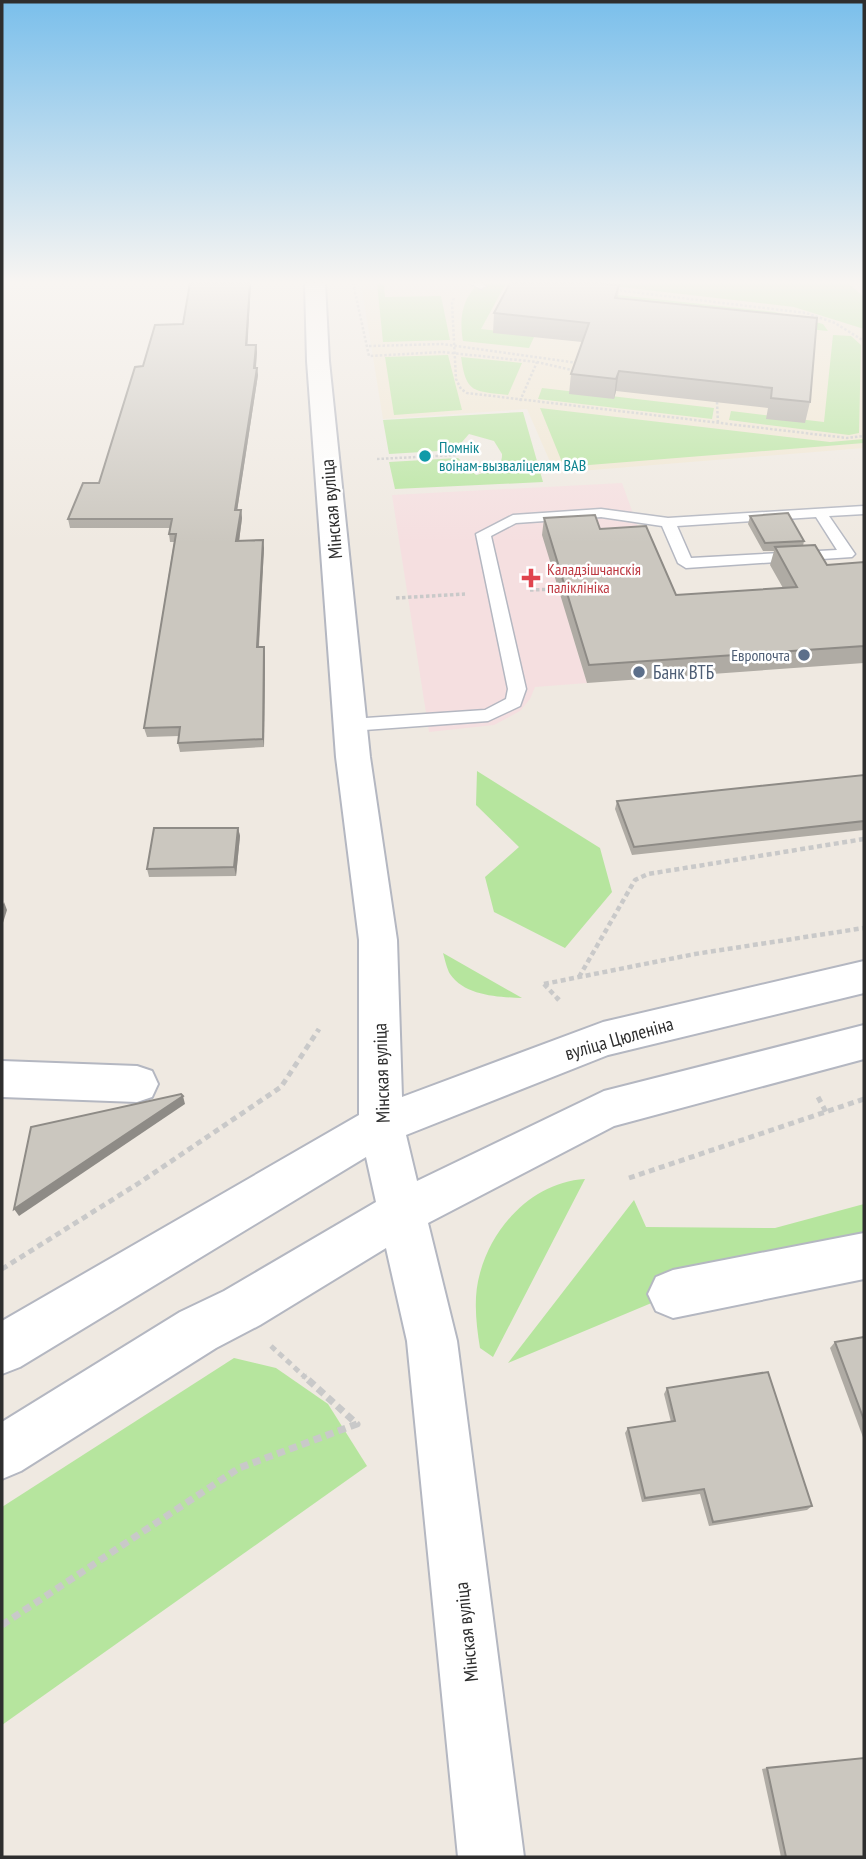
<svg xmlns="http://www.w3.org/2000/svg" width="866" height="1859" font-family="'PT Sans Narrow',sans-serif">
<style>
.education{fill:#f0e6d1}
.medical{fill:#f5dfe0}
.green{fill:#b6e59e}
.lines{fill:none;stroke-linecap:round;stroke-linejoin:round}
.lane-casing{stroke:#b4b7c1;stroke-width:3}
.street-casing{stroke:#b4b7c1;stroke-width:4}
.secondary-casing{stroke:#b4b7c1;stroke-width:4}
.path-far4{stroke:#c9c9c9;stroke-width:2.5;stroke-dasharray:2.5 2;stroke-linecap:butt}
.path-far3{stroke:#c9c9c9;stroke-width:3.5;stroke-dasharray:3.5 2.5;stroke-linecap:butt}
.path-far2{stroke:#c9c9c9;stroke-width:4.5;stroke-dasharray:5 3.5;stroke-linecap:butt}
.path-far1{stroke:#c9c9c9;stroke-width:5;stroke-dasharray:6 4.5;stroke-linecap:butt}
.path{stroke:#c9c9c9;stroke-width:7;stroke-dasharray:8 5;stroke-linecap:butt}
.lane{fill:#fff;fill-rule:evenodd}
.street{fill:#fff;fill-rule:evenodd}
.secondary{fill:#fff;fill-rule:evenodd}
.wall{fill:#afaba4}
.shaded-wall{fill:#8e8b86}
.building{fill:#cbc7bf;stroke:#8e8b86;stroke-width:2}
.culture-dot{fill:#0f9aa8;stroke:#fff;stroke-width:2.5}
.health-dot{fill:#e0444e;stroke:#fff;stroke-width:2.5}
.service-dot{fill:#5c6f8a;stroke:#fff;stroke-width:2.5}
.labels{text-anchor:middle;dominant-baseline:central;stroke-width:5;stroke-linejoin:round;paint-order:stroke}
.far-culture-label{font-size:16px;fill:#0d838f;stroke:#fff;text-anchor:start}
.far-health-label{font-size:16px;fill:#be3a42;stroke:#fff;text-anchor:start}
.far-service-label{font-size:16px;fill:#4e5e75;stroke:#fff;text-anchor:end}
.street-label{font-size:19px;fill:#2e2e2e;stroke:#fff}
.service-label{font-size:19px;fill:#4e5e75;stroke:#fff;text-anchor:start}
</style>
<rect width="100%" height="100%" fill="#efe9e1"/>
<!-- education -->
<path class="education" d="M361,283h503v165l-309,25 -28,-64 -144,10z"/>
<!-- medical -->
<path class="medical" d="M622,483l22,61 -76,76 19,63 -52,4 -5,12 -10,12 -26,14 -65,7 -37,-237z"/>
<!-- green -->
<g class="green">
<path d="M377,283h43l-36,1 1,13 56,-1 9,44 -67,2z"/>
<path d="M481,283h24l270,29 48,12 5,7 -198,-20 4,-12 -129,-14 -24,44 54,6 -6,13 -66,-7c-4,-21 -1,-46 18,-58z"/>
<path d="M586,283h262l16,14v32l-70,-22z"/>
<path d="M833,335l18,1 10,9 -2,88 -10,2 -120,-15 2,-9 93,11z"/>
<path d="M448,355l14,55 -68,5 -9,-58z"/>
<path d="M461,357l61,6 -14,32c-34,-4 -42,-1 -47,-38z"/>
<path d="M542,388l172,20 -2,11 -174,-20z"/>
<path d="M540,408l290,34 34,-3v4l-300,24z"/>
<path d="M523,412l20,70 -148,7 -6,-27 69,-4 18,17c12,-3 27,-7 26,-21l-8,-13 -25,-7 -14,16 -66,4 -6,-34z"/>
<path d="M477,771l123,77 12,44 -47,56 -71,-36 -9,-35 34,-30 -43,-42z"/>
<path d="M443,953l79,45c-24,-1 -57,-2 -72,-24 -3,-5 -5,-14 -7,-21z"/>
<path d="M585,1179l-92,178 -13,-9c-4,-25 -7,-51 0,-75 13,-48 54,-91 105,-94z"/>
<path d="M634,1200l12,27 129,1 89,-24v52l-191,38 -165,69z"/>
<path d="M234,1358l42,10 52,36 39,62 -365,259v-218z"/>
</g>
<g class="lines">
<!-- lane casing -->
<g class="lane-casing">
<g id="lane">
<path d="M469,283h13l4,3 -5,3z"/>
<path d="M864,506v8l-35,2 26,38 -3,3 -166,11 -8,-5 -16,-37 -61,-9 -85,6 -25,13 35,153 -6,17 -32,15 -137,10 -9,-6 9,-6 134,-9 21,-11 2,-10 -32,-155 37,-19 88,-6 67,9zM816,517l21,33 -146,8 -14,-32z"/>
</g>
</g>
<!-- street casing -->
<g class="street-casing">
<g id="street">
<path d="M2,1061l135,5 15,5 6,13 -6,13 -15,5 -135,-5z"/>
<path d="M864,1233v46l-191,39 -17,-7 -8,-17 8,-17 17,-7z"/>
</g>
</g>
<!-- secondary casing -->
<g class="secondary-casing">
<path id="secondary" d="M305,283h20l4,78 41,396 27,183 5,157 201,-75 261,-61v32l-256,62 -202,80 11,46 187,-90 260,-66v34l-250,67 -186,97 29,118 67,516h-66l-51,-516 -21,-93 -126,77 -44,23 -195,123 -19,8v-57l178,-110 44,-21 152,-89 -10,-45 -346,210 -18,7v-53l357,-206v-175l-23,-183 -29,-396z"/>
</g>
<!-- path-far4 -->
<g class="path-far4">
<path d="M353,283l16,73 73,-4 95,10 39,9"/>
<path d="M615,290l191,23 29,10 29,18"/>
<path d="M454,298l-2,5 4,76 5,10 6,4 380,45 17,-2"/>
<path d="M369,346l73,-2 136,19"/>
<path d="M520,401l17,-39"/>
<path d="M717,402l1,22"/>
<path d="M377,459l79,-4"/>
</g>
<!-- path-far3 -->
<g class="path-far3">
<path d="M530,590l29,-1"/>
<path d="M396,598l69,-4"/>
</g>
<!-- path-far2 -->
<g class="path-far2">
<path d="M579,977l56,-97 13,-6 216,-35"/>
<path d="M544,984l151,-30 169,-26"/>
<path d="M544,984l14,15"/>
</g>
<!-- path-far1 -->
<g class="path-far1">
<path d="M557,998l2,2"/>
<path d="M818,1097l8,15"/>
<path d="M629,1178l235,-79"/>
<path d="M2,1269l137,-86 142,-96 38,-58"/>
<path d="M271,1346l35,32"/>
</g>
<!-- path -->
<path class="path" d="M2,1625l237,-157 118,-44 -53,-48"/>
<!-- lane -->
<use href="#lane" class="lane"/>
<!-- street -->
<use href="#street" class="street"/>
<!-- secondary -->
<use href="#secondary" class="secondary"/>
</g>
<!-- wall -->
<g class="wall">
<path d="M619,285l-1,14 192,103 -5,21 -39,-4 2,-11 -152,-17 -2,8 -45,-5 2,-20 11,-32 -89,-9 1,-20z"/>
<path d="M183,324l65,21h8l1,7 -1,16 2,7 -21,135h4l1,8 -3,23 25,7 -5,99h5l1,8 -1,92 -84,5 -2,-9 1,-7 -32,1 -3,-9 30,-186h-4l-1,-8 1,-6h-100l-2,-9 31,-36 44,-117z"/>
<path d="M750,516l54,25 -1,5 24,19 37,-3v101l-277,20 -45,-148 2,-17 56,11 76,66 107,-7 -13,-23 4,-14h-11l-15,-27z"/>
<path d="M864,775v55l-232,25 -17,-46 2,-8z"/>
<path d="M238,828l2,8 -4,40 -87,1 -2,-8z"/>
<path d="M864,1337v103l-34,-92 5,-6z"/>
<path d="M667,1388l145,118 -5,4 -98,16 -9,-32 -58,8 -17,-69 3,-5 43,-6 -7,-28z"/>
<path d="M767,1768l97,89h-83l-19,-88z"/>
</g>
<!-- shaded-wall -->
<g class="shaded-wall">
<path d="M250,283h1l-4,69 -1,-7z"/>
<path d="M256,345l1,7 -2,23 -1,-7z"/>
<path d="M257,368l1,7 -22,143 -1,-8z"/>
<path d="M619,371l-3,20 -2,8 2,-20z"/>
<path d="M241,510l1,8 -4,31 -2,-8z"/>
<path d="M263,540l1,8 -6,108 -1,-9z"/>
<path d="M264,647l1,8 -1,92 -1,-8z"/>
<path d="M238,828l2,8 -4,40 -2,-9z"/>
<path d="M4,902l3,8 -5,16v-19z"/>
<path d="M183,1096l2,8 -166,112 -5,-7z"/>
</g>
<!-- building -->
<g class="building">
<path d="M190,283h60l-4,62h10l-2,23h3l-22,142h6l-5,31 27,-1 -6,107h7l-1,92 -85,4 2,-16 -36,1 32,-194h-7l3,-15h-104l15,-36h16l36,-116 8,-1 12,-41 28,-1z"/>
<path d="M510,283h86l23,2 -4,13 202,20 -7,84 -39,-4 1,-10 -153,-17 -3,8 -45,-5 18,-51 -95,-10z"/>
<path d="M788,513l16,28 -39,2 -15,-27z"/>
<path d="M595,515l5,14 46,-3 30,69 121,-8 -22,-40 40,-2 12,20 37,-3v84l-275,19 -45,-147z"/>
<path d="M864,775v46l-230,26 -17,-46z"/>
<path d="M154,828h84l-4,39 -87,2z"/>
<path d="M181,1094l2,2 -169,113 17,-82z"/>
<path d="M864,1337v83l-29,-78z"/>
<path d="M768,1372l44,134 -99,16 -9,-33 -59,9 -17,-70 47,-7 -8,-33z"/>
<path d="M864,1758v99h-78l-19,-89z"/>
</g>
<!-- sky -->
<linearGradient id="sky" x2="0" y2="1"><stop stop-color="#7abfeb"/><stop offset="0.52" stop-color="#f8f5f2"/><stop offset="1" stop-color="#f8f5f2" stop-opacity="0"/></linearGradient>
<rect width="866" height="543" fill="url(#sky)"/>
<!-- markers -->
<circle class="culture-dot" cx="425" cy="456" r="7"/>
<path class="health-dot" d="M527.5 567.5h7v7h7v7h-7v7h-7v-7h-7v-7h7z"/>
<g class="service-dot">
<circle cx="804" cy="655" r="7"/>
<circle cx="639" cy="672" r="7"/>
</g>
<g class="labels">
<!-- far-culture labels -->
<g class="far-culture-label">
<text x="439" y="447">Помнік<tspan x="439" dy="18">воінам-вызваліцелям ВАВ</tspan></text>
</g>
<!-- far-health labels -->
<g class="far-health-label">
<text x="547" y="569">Каладзішчанскія<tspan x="547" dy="18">паліклініка</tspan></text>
</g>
<!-- far-service labels -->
<g class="far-service-label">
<text x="790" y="655">Европочта</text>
</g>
<!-- street labels -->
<g class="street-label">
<text transform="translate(331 509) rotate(-95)">Мінская вуліца</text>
<text transform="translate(619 1038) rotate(-16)">вуліца Цюленіна</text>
<text transform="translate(381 1073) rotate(-92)">Мінская вуліца</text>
<text transform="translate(466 1632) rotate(-96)">Мінская вуліца</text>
</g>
<!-- service labels -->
<g class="service-label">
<text x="653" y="672">Банк ВТБ</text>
</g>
</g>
<!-- border -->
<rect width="866" height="1859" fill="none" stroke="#2e2e2e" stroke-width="7"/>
</svg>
